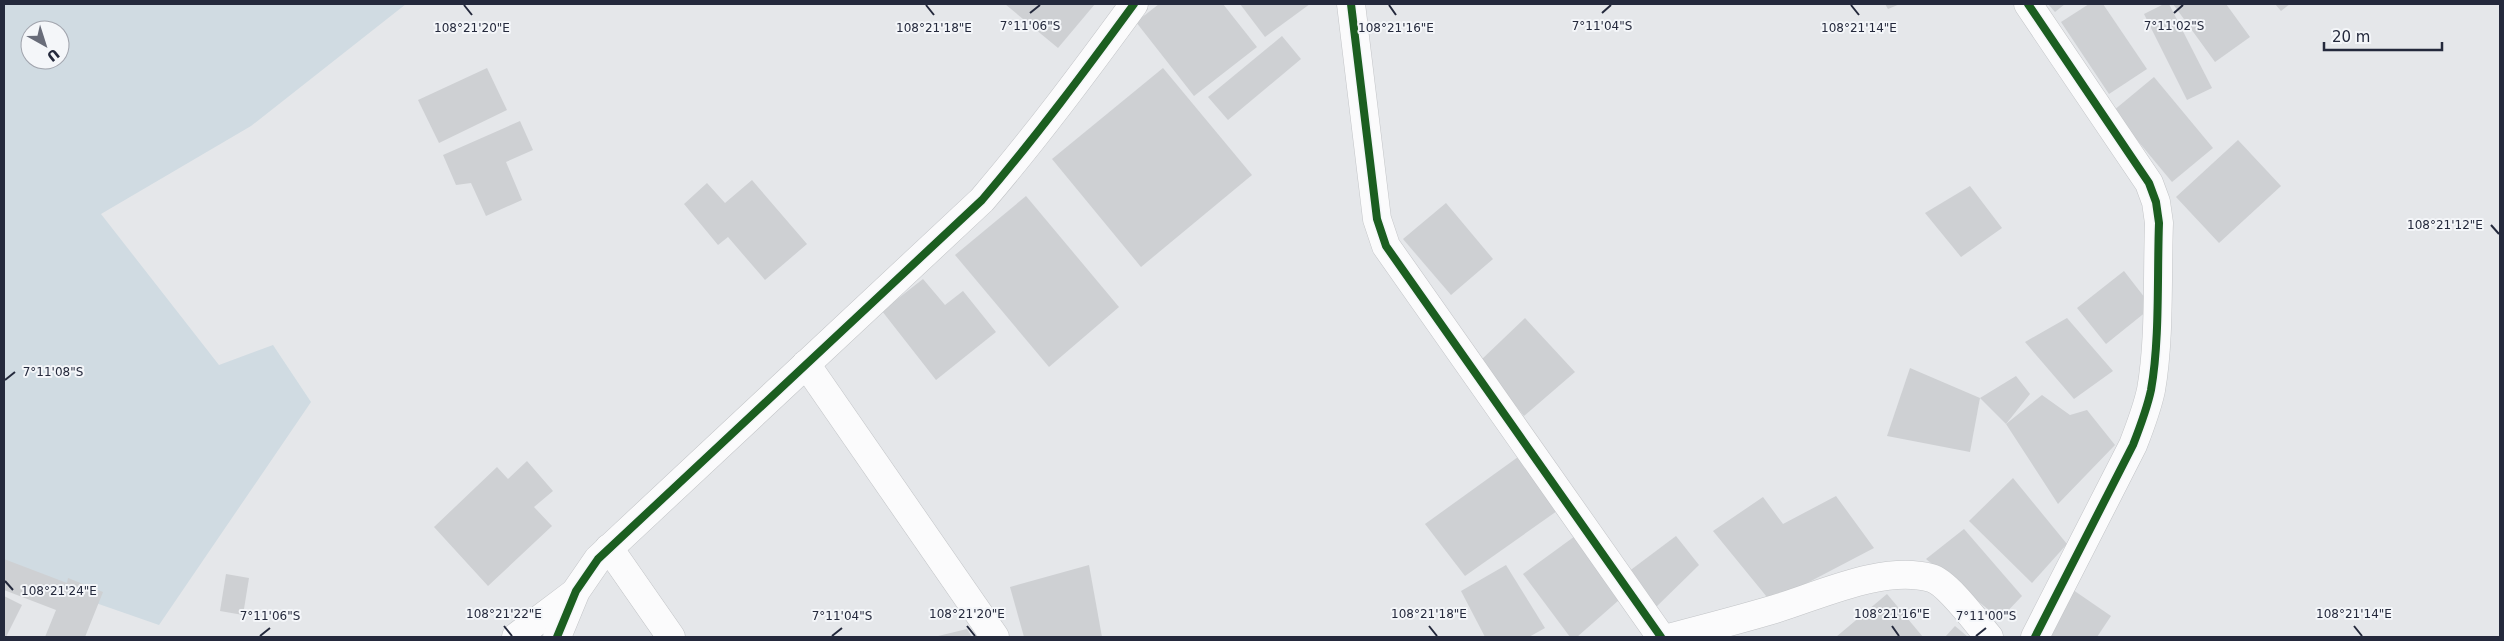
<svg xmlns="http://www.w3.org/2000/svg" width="2504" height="641" font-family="'DejaVu Sans',sans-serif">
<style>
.green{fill:#d0dbe2;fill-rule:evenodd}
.building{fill:#ced0d3}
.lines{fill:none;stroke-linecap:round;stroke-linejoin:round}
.street-casing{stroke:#c2c4c7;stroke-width:29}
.street{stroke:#fbfbfc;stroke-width:28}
.cycleway-casing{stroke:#f4f6f9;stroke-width:11}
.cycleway{stroke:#1b5e20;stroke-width:8}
.ticks{fill:none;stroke:#24293c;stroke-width:2}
.ticks-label{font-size:12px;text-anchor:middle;fill:#24293c;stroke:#f4f6f9;stroke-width:4;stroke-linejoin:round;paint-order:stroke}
</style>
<rect width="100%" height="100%" fill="#e5e7ea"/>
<!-- green -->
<path class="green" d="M4,4h402l-155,122 -150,88 118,151 54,-20 38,57 -152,223 -155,-54zM30,30h30v30h-30z"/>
<!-- building -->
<g class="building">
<path d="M1005,4h90l-37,44z"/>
<path d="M1159,4h64l34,43 -63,49 -58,-74z"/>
<path d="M1240,4h70l-45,33z"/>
<path d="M1885,4h15l-12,5z"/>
<path d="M2048,4h17l-10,8z"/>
<path d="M2089,4h14l44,65 -38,25 -48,-72z"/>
<path d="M2164,4h5l43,84 -25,12 -43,-86z"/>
<path d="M2173,4h53l24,33 -35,25z"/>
<path d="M2275,4h15l-9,7z"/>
<path d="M1282,36l19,23 -73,61 -20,-23z"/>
<path d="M487,68l20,42 -68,33 -21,-43z"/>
<path d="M1163,68l89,107 -111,92 -89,-108z"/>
<path d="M2154,77l59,71 -41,34 -59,-71z"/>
<path d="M520,121l13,29 -27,12 16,38 -36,16 -15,-33 -15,2 -13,-30z"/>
<path d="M2238,140l43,46 -62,57 -43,-46z"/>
<path d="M752,180l55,64 -42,36 -37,-43 -10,8 -34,-41 23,-21 18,20z"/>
<path d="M1970,186l32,42 -41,29 -36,-44z"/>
<path d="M1026,196l93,111 -70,60 -94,-112z"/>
<path d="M1446,203l47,56 -42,36 -48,-56z"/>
<path d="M2124,271l28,36 -46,37 -29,-36z"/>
<path d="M923,279l22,26 18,-14 33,41 -60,48 -54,-69z"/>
<path d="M1525,318l50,54 -51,44 -44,-55z"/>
<path d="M2067,318l46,53 -39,28 -49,-57z"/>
<path d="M1910,368l70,30 -10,54 -83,-16z"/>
<path d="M2016,376l14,18 -24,30 -26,-26z"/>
<path d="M2042,395l28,20 17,-5 28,35 -57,59 -52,-80z"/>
<path d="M1518,457l39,54 -92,65 -40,-52z"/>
<path d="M527,461l26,30 -19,16 18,19 -64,60 -54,-59 63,-60 11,12z"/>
<path d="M2013,478l54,66 -35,39 -63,-62z"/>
<path d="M1836,496l38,52 -103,54 -58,-71 50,-34 20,27z"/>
<path d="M1964,529l58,67 -22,23 -74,-60z"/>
<path d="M1582,531l45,62 -50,44h-7l-47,-63z"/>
<path d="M1676,536l23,29 -48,47 -27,-37z"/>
<path d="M4,559l63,24 1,-5 35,14 -18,45h-40l11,-27 -52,-20z"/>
<path d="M1089,565l13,72h-78l-14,-50z"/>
<path d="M1506,565l39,63 -16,9h-44l-24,-46z"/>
<path d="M226,574l23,4 -6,37 -23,-4z"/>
<path d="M2063,583l48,33 -14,21h-71z"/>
<path d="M1887,594l36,43h-87z"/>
<path d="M4,596l18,9 -16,32h-2z"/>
<path d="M1955,626l13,11h-23z"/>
<path d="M967,629l5,8h-38z"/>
</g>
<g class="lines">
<!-- street casing -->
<g class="street-casing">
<g id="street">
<path d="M1351,4l26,215 9,27 275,391"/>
<path d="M2028,4l121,179 7,19 3,21c-2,52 1,117 -8,167 -4,19 -11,37 -18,55l-98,192"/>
<path d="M806,364l189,273"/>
<path d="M609,548l62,89"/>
<path d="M516,637l57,-43"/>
<path d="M557,637l19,-46 22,-32 384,-359c54,-63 103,-129 152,-196"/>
<path d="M1672,637c35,-9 69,-18 103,-28 46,-14 108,-44 156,-31 16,4 46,45 58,59"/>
</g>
</g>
<!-- street -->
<use href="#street" class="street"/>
<!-- cycleway casing -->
<g class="cycleway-casing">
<g id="cycleway">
<path d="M1351,4l26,215 9,27 275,391"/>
<path d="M2028,4l121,179 7,19 3,21c-2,52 1,117 -8,167 -4,19 -11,37 -18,55l-98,192"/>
<path d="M557,637l19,-46 22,-32 384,-359c54,-63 103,-129 152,-196"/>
</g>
</g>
<!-- cycleway -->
<use href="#cycleway" class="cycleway"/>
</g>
<!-- ticks -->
<path class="ticks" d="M464,5l8,10M926,5l8,10M1389,5l7,10M1851,5l8,10M1030,13l10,-8M1602,13l9,-8M2174,13l9,-8M2491,225l8,9M5,380l10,-8M5,581l8,9M504,626l8,10M967,626l8,10M1429,626l8,10M1892,626l7,10M2354,626l8,10M260,636l10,-8M832,636l10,-8M1976,636l10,-8"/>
<g class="ticks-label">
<text x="1030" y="30">7°11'06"S</text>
<text x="1602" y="30">7°11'04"S</text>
<text x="2174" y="30">7°11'02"S</text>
<text x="472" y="32">108°21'20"E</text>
<text x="934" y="32">108°21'18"E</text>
<text x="1396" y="32">108°21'16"E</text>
<text x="1859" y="32">108°21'14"E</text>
<text x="2445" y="229">108°21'12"E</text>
<text x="53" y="376">7°11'08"S</text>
<text x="59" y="595">108°21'24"E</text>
<text x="504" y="618">108°21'22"E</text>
<text x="967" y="618">108°21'20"E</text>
<text x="1429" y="618">108°21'18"E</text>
<text x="1892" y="618">108°21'16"E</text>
<text x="2354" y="618">108°21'14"E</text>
<text x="270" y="620">7°11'06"S</text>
<text x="842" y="620">7°11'04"S</text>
<text x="1986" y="620">7°11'00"S</text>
</g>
<!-- border -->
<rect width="2504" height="641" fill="none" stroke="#24293c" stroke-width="10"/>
<!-- north arrow -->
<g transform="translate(45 45) rotate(141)"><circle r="24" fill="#f4f6f9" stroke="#a1a4ad"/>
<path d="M0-4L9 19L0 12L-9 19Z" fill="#686c79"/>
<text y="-8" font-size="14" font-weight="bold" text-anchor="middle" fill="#24293c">U</text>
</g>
<!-- scale -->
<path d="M2324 42v8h118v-8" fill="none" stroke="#24293c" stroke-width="2.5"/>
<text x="2332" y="42" font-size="15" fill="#24293c" stroke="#f4f6f9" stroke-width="4" paint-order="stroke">20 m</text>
</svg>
